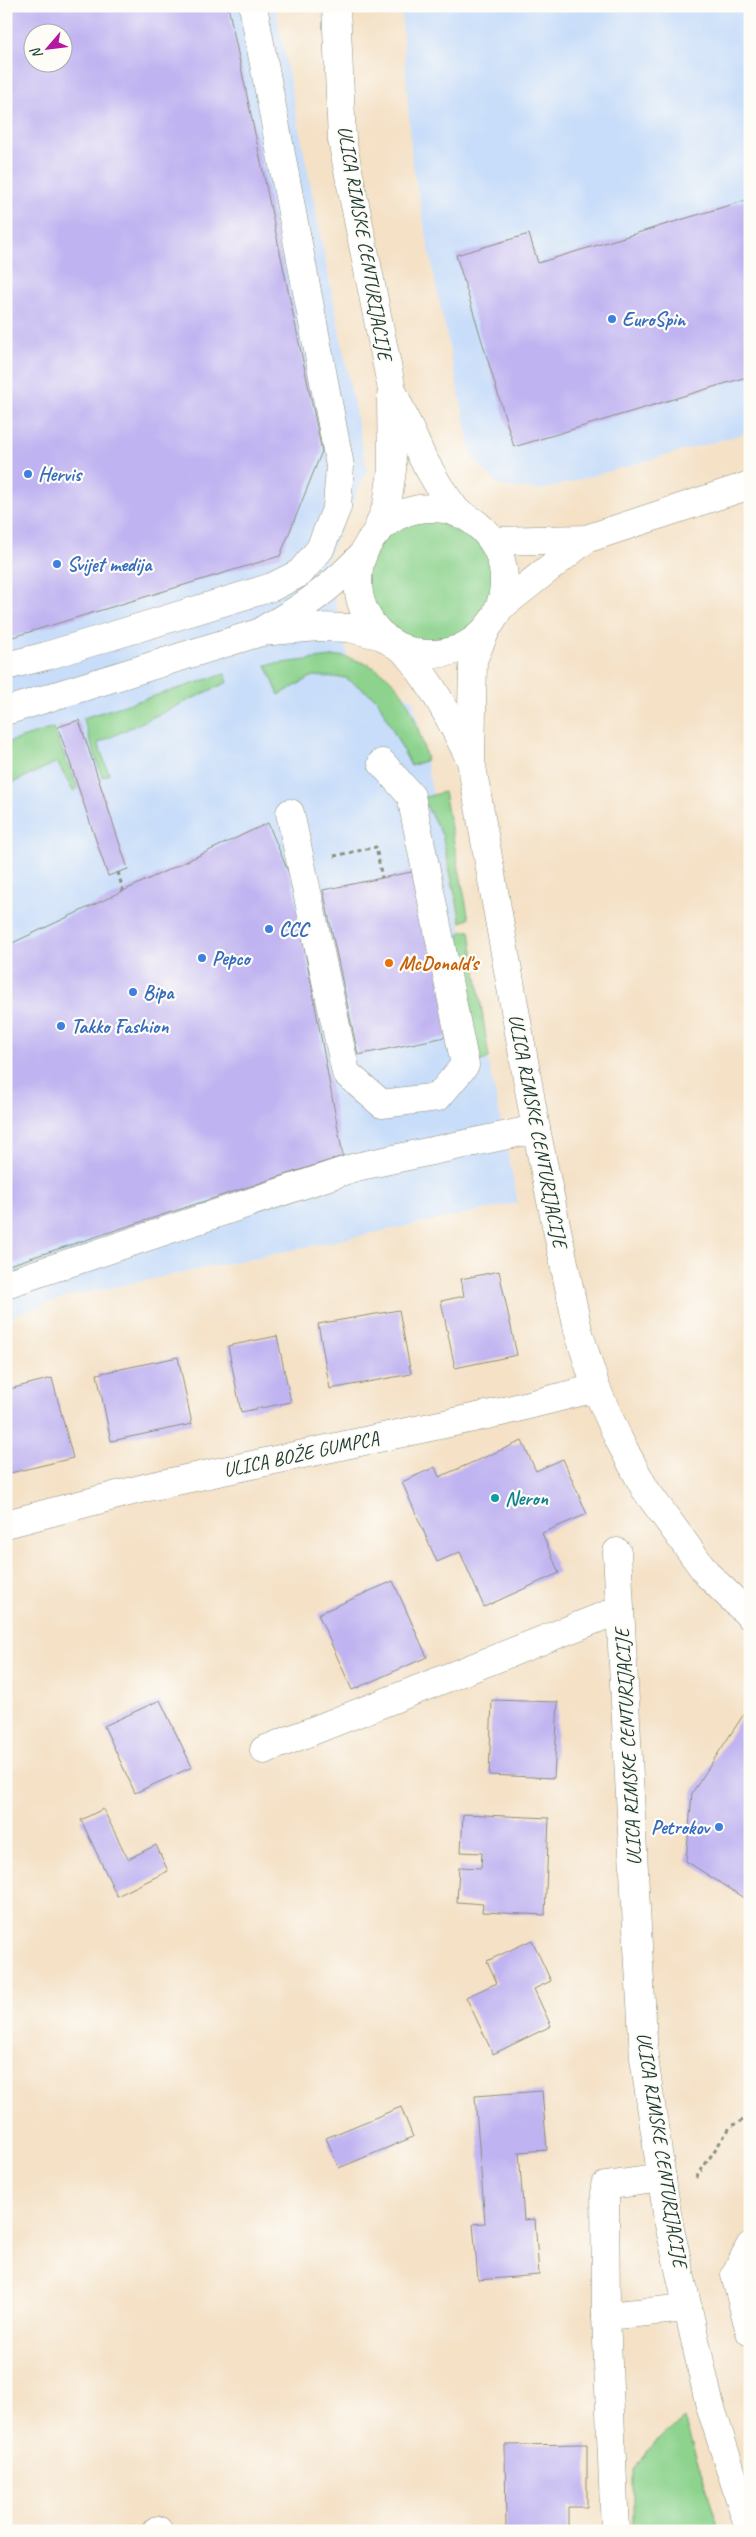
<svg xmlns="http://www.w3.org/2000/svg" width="756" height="2537" font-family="Caveat,sans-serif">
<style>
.built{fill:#c8ddf9;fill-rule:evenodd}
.green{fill:#8dd38e;stroke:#568861}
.building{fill:#c0b3f1;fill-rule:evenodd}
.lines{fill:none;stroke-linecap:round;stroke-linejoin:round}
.minor-casing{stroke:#8a8f7d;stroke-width:29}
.major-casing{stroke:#8a8f7d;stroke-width:29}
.path{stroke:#8a8f7d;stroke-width:3;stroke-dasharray:4 4;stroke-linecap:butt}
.minor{stroke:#fff;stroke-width:28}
.major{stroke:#fff;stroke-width:28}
.shop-dot{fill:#3f7fe0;stroke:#fdfcf7;stroke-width:2}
.food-dot{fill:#e8710a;stroke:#fdfcf7;stroke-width:2}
.culture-dot{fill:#0f9aa8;stroke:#fdfcf7;stroke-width:2}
.labels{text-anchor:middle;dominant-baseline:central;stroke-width:4.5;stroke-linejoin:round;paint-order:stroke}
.street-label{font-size:20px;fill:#1f3d34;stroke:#fdfcf7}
.shop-label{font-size:20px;font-weight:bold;fill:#366cbe;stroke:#fdfcf7;text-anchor:start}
.food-label{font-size:20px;font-weight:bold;fill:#c56008;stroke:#fdfcf7;text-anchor:start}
.culture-label{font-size:20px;font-weight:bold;fill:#0d838f;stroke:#fdfcf7;text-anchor:start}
</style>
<rect width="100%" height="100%" fill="#fdfcf7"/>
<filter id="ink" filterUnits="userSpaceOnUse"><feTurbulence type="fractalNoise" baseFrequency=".02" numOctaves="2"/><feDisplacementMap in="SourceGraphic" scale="10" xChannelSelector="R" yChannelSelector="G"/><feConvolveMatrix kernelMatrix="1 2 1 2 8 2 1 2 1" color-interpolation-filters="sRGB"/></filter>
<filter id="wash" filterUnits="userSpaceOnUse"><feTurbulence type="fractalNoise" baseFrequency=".0096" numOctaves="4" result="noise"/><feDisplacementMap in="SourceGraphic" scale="20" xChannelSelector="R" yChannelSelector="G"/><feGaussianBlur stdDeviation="1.12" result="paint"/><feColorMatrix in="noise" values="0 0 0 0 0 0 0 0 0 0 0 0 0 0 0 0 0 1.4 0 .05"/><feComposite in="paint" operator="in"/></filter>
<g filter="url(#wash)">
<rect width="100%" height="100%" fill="#f4e1c6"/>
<!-- built -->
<g class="built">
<path d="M6,6h269l92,464 -41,91 23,100 64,39 105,503 -448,93 -64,21zM32,32h30v30h-30z"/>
<path d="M401,6h349v426l-208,58 -42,-4 -27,-27 -36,-168 -25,-130z"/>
</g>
<!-- green -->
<g class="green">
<circle cx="431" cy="580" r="70"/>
<path d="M340,656c63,13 72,49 87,104l-16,6 -34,-67 -31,-21 -33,-2 -34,19 -13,-30z"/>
<path d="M225,674l3,8 -130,61 11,31 -7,3 -19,-59z"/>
<path d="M53,728l25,60 -5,3 -16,-29 -51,24v-43z"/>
<path d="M444,792l25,127 -8,3 -19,-87 -20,-37z"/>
<path d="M464,931h6l19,127 -13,5 -21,-117 5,-13z"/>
<path d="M684,2419l36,112h-87v-60l20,-27z"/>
</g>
<g id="blocks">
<!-- building -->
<g class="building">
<path d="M6,6h222l94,445 -42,105 -274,83zM32,32h30v30h-30z"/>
<path d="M750,199v177l-236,71 -58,-192 73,-21 9,29z"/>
<path d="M79,720l49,149 -20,7 -50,-149z"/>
<path d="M268,823l24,58 51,275 -337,110v-320z"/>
<path d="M421,870l34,165 -97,20 -35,-165z"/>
<path d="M499,1271l18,84 -62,13 -14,-67 23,-5 -3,-17z"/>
<path d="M399,1310l12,64 -81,15 -12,-65z"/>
<path d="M277,1336l14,66 -50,10 -13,-66z"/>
<path d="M178,1357l14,67 -81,17 -14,-67z"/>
<path d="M52,1378l21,80 -67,16v-84z"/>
<path d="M522,1441l14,30 27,-12 24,55 -45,19 17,40 -75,34 -24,-55 -23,10 -35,-80 33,-15 4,10z"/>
<path d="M393,1581l34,76 -75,33 -34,-76z"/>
<path d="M160,1700l32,67 -57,26 -31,-67z"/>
<path d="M492,1700l66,2 -4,76 -65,-3z"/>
<path d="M744,1714l6,4v184l-64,-41 6,-68z"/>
<path d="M103,1809l25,50 28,-14 12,26 -51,25 -36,-76z"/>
<path d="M463,1814l86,4 -4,97 -63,-3 1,-8 -26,-2 2,-35 22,1 1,-15 -21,-1z"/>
<path d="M532,1940l19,41 -17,8 17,37 -58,28 -27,-57 31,-14 -10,-22z"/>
<path d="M542,2091l5,59 -28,2 5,68 11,-1 4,56 -61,5 -5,-56 12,-1 -10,-127z"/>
<path d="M401,2107l12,30 -74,31 -13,-30z"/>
<path d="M587,2444v63h-19v24h-62l-1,-86z"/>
</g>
</g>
</g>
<g filter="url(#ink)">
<use href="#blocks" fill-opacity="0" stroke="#8a8f7d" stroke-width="1"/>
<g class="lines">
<!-- minor casing -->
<g class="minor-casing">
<g id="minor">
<path d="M493,541l93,-2 164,-54"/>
<path d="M498,609l88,-70"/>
<path d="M266,628c39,-21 67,-42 97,-74"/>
<path d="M6,666l40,-10 226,-69 28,-14 20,-24 17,-42 3,-41 -87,-460"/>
<path d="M6,711l255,-79 57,-5 31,1 34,8"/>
<path d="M290,813l56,260 36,31 56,-7 27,-32 -54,-269 -29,-33"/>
<path d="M6,1284l350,-117 180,-38"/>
<path d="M6,1524l142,-37 353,-75 95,-24"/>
<path d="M617,1552l27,506 24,162 41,182 41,129"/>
<path d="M264,1750l355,-140"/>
<path d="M750,2246l-15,29 15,57"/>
<path d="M606,2316l82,-8"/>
<path d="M156,2531l2,-1"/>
<path d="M615,2531l-9,-215 -1,-130 57,-8"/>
</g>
</g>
<!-- major casing -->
<g class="major-casing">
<g id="major">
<path d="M336,6l6,134 50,250 30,67 18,31 18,25"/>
<circle cx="431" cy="581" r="73"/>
<path d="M376,533l11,-28 5,-35 -1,-73"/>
<path d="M486,630l-13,30 -2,101 65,368 42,201 18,58 23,52 26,49 63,86 42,41"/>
<path d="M402,648c29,33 47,68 66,107"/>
</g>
</g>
<!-- path -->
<g class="path">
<path d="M334,856l42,-9 6,31"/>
<path d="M118,872l5,19"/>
<path d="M696,2178l35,-52 14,-7 5,2"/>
</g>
<!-- minor -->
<use href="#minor" class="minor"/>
<!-- major -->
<use href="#major" class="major"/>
</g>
</g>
<!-- markers -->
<g class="shop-dot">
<circle cx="612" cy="319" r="5"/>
<circle cx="28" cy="474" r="5"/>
<circle cx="57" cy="564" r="5"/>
<circle cx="269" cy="929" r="5"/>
<circle cx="202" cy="958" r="5"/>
<circle cx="133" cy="992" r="5"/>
<circle cx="61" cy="1026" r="5"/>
<circle cx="719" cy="1827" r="5"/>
</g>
<circle class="food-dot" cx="389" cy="963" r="5"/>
<circle class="culture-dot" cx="495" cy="1498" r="5"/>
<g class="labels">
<!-- street labels -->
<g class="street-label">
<text transform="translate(365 243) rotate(80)">ULICA RIMSKE CENTURIJACIJE</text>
<text transform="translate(538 1131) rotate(79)">ULICA RIMSKE CENTURIJACIJE</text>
<text transform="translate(301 1454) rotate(-12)">ULICA BOŽE GUMPCA</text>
<text transform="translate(628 1747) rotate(-93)">ULICA RIMSKE CENTURIJACIJE</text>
<text transform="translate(662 2150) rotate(81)">ULICA RIMSKE CENTURIJACIJE</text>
</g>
<!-- shop labels -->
<g class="shop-label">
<text x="622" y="319">EuroSpin</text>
<text x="38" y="474">Hervis</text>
<text x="67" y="564">Svijet medija</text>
<text x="279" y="929">CCC</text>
<text x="212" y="958">Pepco</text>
<text x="143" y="992">Bipa</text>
<text x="71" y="1026">Takko Fashion</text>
<text x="709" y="1827" text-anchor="end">Petrokov</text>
</g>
<!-- food labels -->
<g class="food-label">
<text x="399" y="963">McDonald's</text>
</g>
<!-- culture labels -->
<g class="culture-label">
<text x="505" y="1498">Neron</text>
</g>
</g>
<!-- margin -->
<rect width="756" height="2537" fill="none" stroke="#fdfcf7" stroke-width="25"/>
<!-- north arrow -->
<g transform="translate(48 48) rotate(242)"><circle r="24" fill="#fdfcf7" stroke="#a4b0a9"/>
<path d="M0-4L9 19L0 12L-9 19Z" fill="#b5179e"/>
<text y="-8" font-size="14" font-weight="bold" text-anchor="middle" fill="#1f3d34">N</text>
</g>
</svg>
